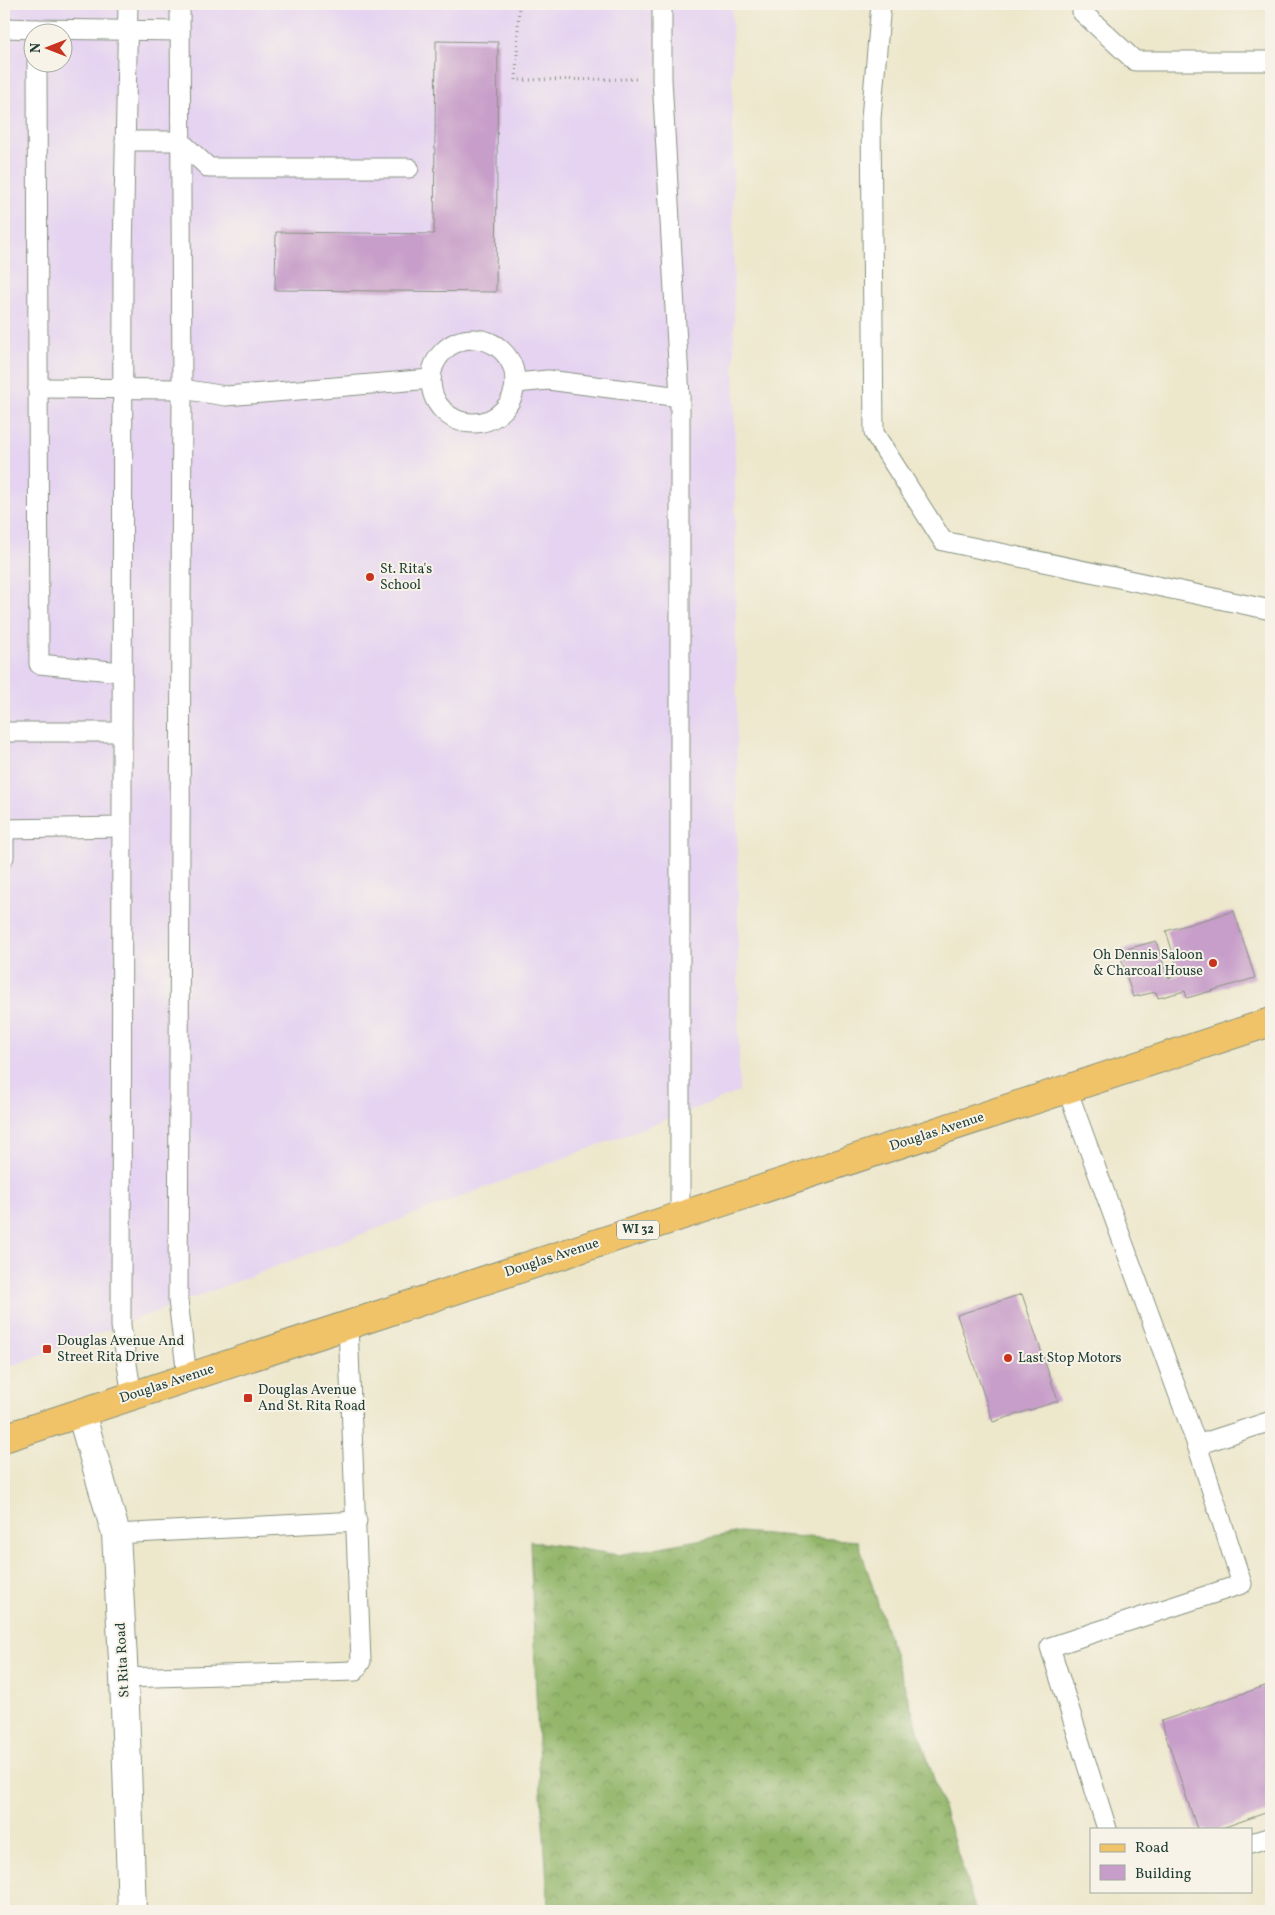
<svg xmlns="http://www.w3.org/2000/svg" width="1275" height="1915" font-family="Vollkorn,serif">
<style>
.built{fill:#e5d3f1;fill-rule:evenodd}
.forest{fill:url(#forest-crowns);stroke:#597a4f}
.building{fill:#c79dc9}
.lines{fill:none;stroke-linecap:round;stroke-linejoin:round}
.service-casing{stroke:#869280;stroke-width:21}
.minor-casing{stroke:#869280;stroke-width:30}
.primary-casing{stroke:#869280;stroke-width:30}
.path{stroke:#869280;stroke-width:3;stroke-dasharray:1 4;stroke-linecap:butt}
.service{stroke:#fff;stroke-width:19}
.minor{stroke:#fff;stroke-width:28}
.primary{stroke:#f0c369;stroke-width:28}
.poi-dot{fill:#c8321e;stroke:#f7f3e8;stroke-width:2}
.labels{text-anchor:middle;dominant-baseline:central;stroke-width:4;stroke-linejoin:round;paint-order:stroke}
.shield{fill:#f7f3e8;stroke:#60746a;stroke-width:1}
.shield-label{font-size:12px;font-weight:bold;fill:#1f3d34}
.poi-label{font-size:14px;fill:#1f3d34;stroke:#f7f3e8;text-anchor:start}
.street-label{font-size:14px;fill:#1f3d34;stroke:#f7f3e8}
</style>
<defs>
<pattern id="forest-crowns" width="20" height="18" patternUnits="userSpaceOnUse" patternTransform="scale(1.25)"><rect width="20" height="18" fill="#93b66a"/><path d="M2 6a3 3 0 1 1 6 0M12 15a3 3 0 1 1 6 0" fill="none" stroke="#779558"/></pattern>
</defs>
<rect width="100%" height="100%" fill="#f7f3e8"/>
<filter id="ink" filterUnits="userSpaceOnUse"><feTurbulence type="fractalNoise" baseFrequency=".02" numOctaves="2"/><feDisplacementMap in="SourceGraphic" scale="10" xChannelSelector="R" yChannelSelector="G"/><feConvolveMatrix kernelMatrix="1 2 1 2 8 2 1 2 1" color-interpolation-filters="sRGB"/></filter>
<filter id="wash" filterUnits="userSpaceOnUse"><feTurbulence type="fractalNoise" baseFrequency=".0096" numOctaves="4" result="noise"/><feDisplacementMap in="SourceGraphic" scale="20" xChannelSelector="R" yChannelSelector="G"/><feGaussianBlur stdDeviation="1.12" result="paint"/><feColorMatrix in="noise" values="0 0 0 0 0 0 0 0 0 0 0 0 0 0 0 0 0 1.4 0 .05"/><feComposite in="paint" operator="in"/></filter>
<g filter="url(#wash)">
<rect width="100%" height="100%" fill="#ede7cc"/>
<!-- built -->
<path class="built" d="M4,4h728l7,1088 -735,277zM32,32h30v30h-30z"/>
<!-- forest -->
<path class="forest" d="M740,1532l118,9 118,370h-427l-10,-146 -9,-224 88,14z"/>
<g id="blocks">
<!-- building -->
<g class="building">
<path d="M436,41l62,1 -2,250 -221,-2 1,-58 158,2z"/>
<path d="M1234,911l21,67 -68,20 -2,-7 -27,7 -2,-6 -23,5 -14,-46 37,-10 12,37 12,-3 -14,-44z"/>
<path d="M1022,1294l36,107 -65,21 -36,-107z"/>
<path d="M1271,1460v16l-5,-14z"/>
<path d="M1271,1684v127l-52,18h-22l-36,-108z"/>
</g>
</g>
</g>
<g filter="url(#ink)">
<use href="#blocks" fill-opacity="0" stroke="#869280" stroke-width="1"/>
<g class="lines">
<!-- service casing -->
<g class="service-casing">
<g id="service">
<path d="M128,4l-5,252 -2,1070 11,70"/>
<path d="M180,4l2,385 -4,911 9,77"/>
<path d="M662,4v75l18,318v820"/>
<path d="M881,4l-10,114 3,315 69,108 328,69"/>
<path d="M1082,4v8l53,49h136"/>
<path d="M4,28l33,1v3"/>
<path d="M37,29l143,2"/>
<path d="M37,62l2,602 83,8"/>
<path d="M125,141h55l29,27h200"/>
<circle cx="473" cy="381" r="42"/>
<path d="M516,383l32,-3 132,17"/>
<path d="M38,388l144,1 44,7 205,-17"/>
<path d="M4,732h118"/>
<path d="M4,829l118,-2"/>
<path d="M4,829v28"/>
<path d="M1067,1089l130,356 74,-24"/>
<path d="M116,1534l241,-13"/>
<path d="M124,1678l231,-7 6,-10 -13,-336"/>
<path d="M1107,1829l-57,-182 192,-63 -45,-139"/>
<path d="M1251,1843l20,-6"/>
</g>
</g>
<!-- minor casing -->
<g class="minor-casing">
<path id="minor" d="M81,1413l35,121 8,144 8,233"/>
</g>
<!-- primary casing -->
<g class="primary-casing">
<path id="primary" d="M4,1438l1267,-416"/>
</g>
<!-- path -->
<path class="path" d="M519,4l-3,76 121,-1"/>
<!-- service -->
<use href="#service" class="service"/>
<!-- minor -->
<use href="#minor" class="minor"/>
<!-- primary -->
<use href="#primary" class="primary"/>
</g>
</g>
<!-- markers -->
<g class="poi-dot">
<circle cx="370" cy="577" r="5"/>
<circle cx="1213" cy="963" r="5"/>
<rect x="42" y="1344" width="10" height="10" rx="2.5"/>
<circle cx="1008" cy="1358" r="5"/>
<rect x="243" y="1393" width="10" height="10" rx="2.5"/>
</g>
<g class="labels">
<!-- shield labels -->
<rect class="shield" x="617" y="1220.5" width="42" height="19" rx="4"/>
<g class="shield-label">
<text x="638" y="1230">WI 32</text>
</g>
<!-- poi labels -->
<g class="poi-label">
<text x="380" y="569">St. Rita's<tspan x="380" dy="16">School</tspan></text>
<text x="1203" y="955" text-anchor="end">Oh Dennis Saloon<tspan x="1203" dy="16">&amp; Charcoal House</tspan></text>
<text x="57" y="1341">Douglas Avenue And<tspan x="57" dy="16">Street Rita Drive</tspan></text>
<text x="1018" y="1358">Last Stop Motors</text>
<text x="258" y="1390">Douglas Avenue<tspan x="258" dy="16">And St. Rita Road</tspan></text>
</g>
<!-- street labels -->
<g class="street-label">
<text transform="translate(937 1132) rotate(-18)">Douglas Avenue</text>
<text transform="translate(552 1258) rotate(-18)">Douglas Avenue</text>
<text transform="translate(167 1384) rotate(-18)">Douglas Avenue</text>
<text transform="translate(123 1660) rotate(-93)">St Rita Road</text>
</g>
</g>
<!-- margin -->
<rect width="1275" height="1915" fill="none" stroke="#f7f3e8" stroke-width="20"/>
<!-- legend -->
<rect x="1090" y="1828" width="162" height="65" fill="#f7f3e8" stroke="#a1aaa0"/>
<rect x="1100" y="1844" width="25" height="8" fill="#f0c369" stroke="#a1aaa0"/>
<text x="1135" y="1852" font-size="15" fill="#1f3d34">Road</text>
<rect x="1100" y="1865" width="25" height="15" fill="#c79dc9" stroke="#a1aaa0"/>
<text x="1135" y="1878" font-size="15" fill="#1f3d34">Building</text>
<!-- north arrow -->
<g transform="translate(48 48) rotate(270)"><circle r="24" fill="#f7f3e8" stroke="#a1aaa0"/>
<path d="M0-4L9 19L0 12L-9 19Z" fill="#c8321e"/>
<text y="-8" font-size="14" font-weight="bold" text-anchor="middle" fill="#1f3d34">N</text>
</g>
</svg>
